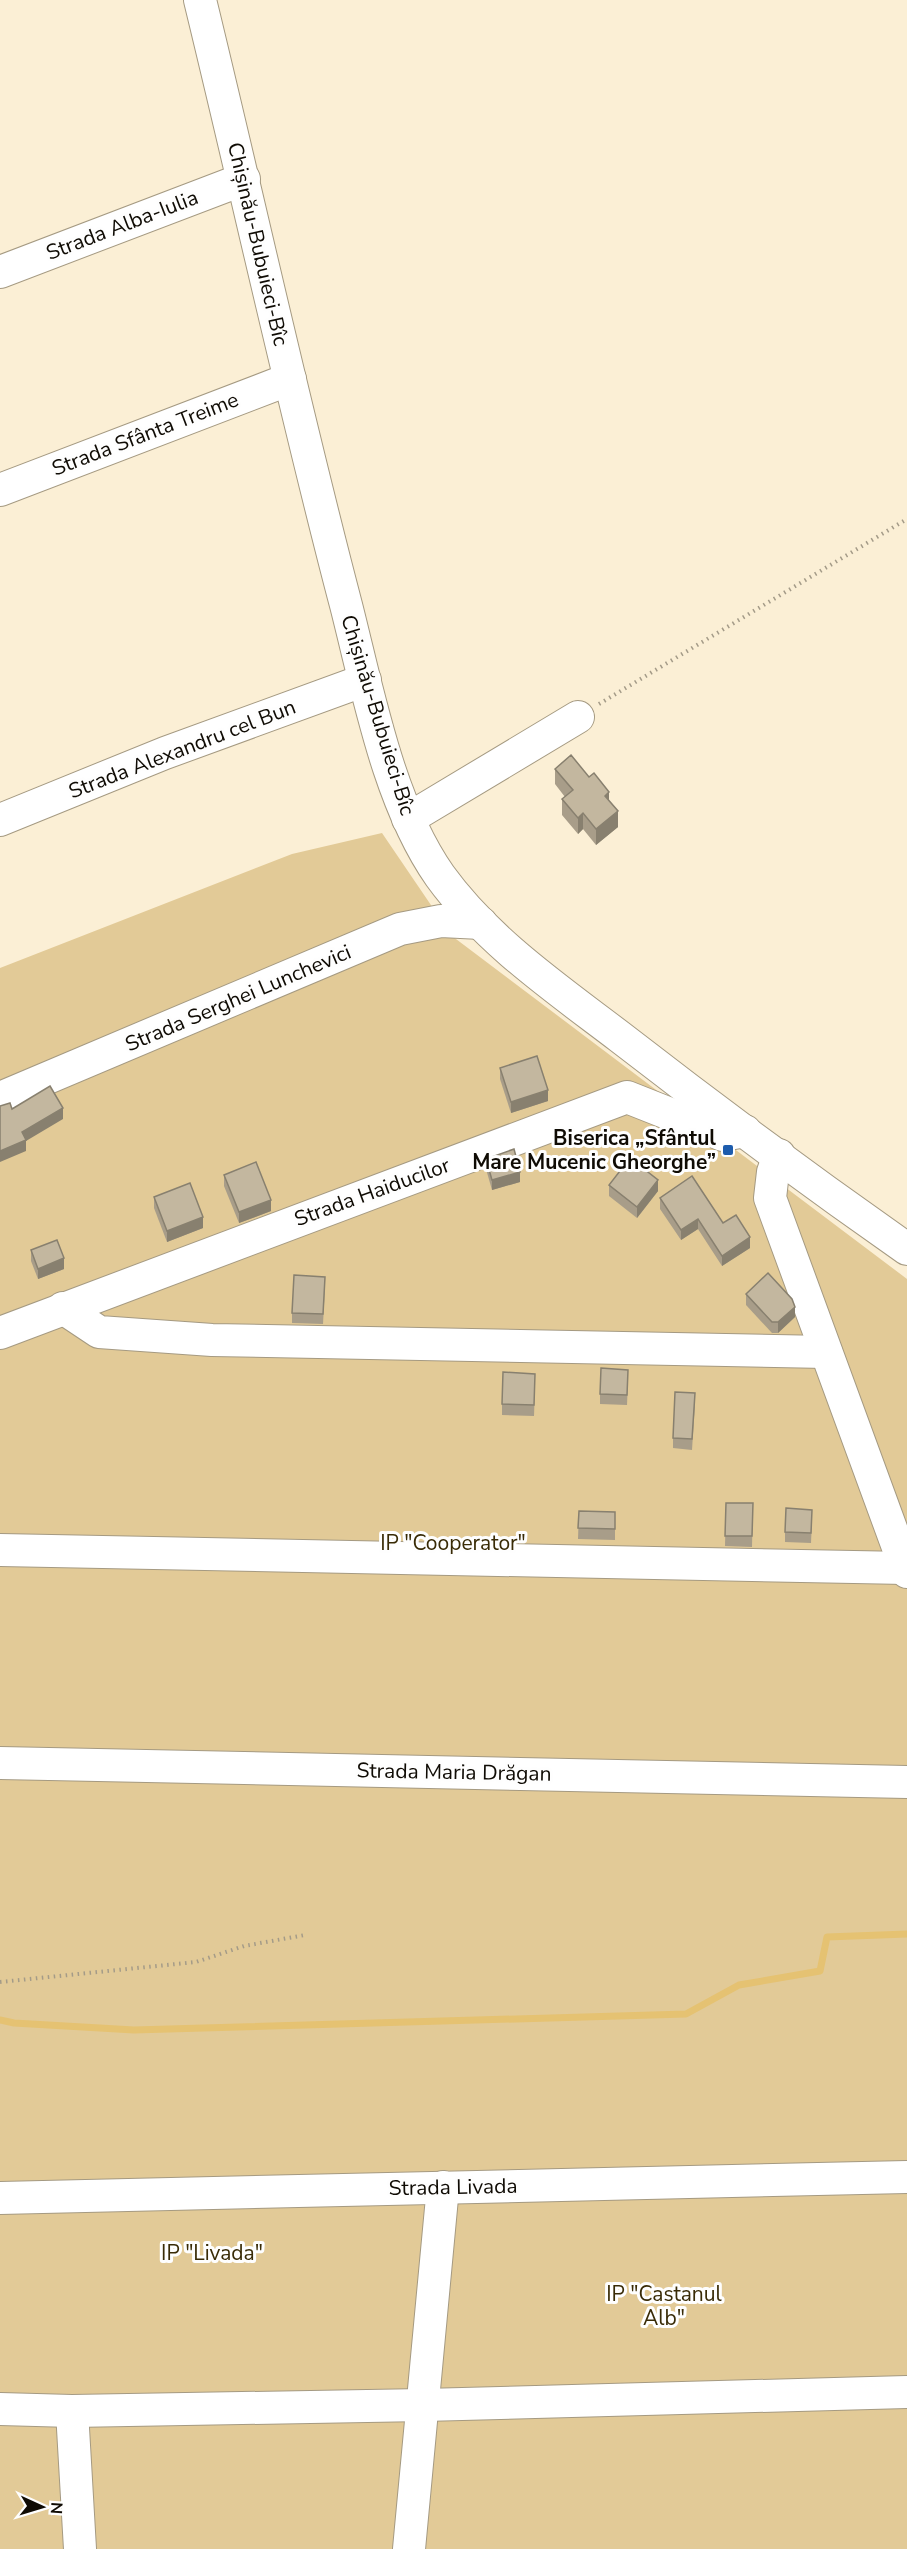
<svg xmlns="http://www.w3.org/2000/svg" width="907" height="2549" font-family="'Nunito Sans',sans-serif">
<style>
.green{fill:#e2ca97}
.lines{fill:none;stroke-linecap:round;stroke-linejoin:round}
.stream{stroke:#e5c272;stroke-width:7}
.minor-casing{stroke:#a59a82;stroke-width:34}
.path{stroke:#a49b88;stroke-width:4;stroke-dasharray:1.5 4.5;stroke-linecap:butt}
.minor{stroke:#fff;stroke-width:32}
.wall{fill:#a89d89}
.shaded-wall{fill:#88806f}
.building{fill:#c3b79f;stroke:#88806f;stroke-width:1.5}
.poi-dot{fill:#1d5cad;stroke:#fefefe;stroke-width:2}
.labels{text-anchor:middle;dominant-baseline:central;stroke-width:6;stroke-linejoin:round;paint-order:stroke}
.street-label{font-size:21px;fill:#0f0b04;stroke:#fefefe}
.poi-label{font-size:21px;font-weight:bold;fill:#0f0b04;stroke:#fefefe;text-anchor:end}
.park-label{font-size:21px;fill:#392b06;stroke:#fefefe}
</style>
<rect width="100%" height="100%" fill="#fbefd5"/>
<!-- green -->
<path class="green" d="M382,833l70,103 455,343v1270h-907v-1581l292,-114z"/>
<g class="lines">
<!-- stream -->
<path class="stream" d="M0,2020l14,3 120,7 552,-16 53,-29 81,-14 7,-34 80,-3"/>
<!-- minor casing -->
<g class="minor-casing">
<g id="minor">
<path d="M200,0c49,201 93,404 146,605 22,86 42,197 94,271 47,65 117,113 180,161 94,73 190,144 287,212"/>
<path d="M0,272l244,-93"/>
<path d="M0,490l290,-111"/>
<path d="M408,819l170,-102"/>
<path d="M0,820l165,-67 200,-73"/>
<path d="M0,1098l400,-169 41,-8 40,2"/>
<path d="M779,1155l-6,17 -3,26 137,374"/>
<path d="M63,1308l36,24 113,8 614,12"/>
<path d="M0,1333l627,-236 96,38 22,-4"/>
<path d="M0,1550l906,18"/>
<path d="M0,1763l907,19"/>
<path d="M0,2198l907,-21"/>
<path d="M0,2409l72,2 352,-6 483,-13"/>
<path d="M72,2411l8,138"/>
<path d="M409,2549l34,-362"/>
</g>
</g>
<!-- path -->
<g class="path">
<path d="M599,704l308,-185"/>
<path d="M0,1982l196,-20 48,-16 61,-11"/>
</g>
<!-- minor -->
<use href="#minor" class="minor"/>
</g>
<!-- wall -->
<g class="wall">
<path d="M555,769l34,8 20,24 9,26 -22,18 -13,-16 -5,5 -16,-19v-16l3,-2 -10,-13z"/>
<path d="M500,1068l48,33 -37,12 -11,-34z"/>
<path d="M486,1159l34,23 -28,8 -6,-21z"/>
<path d="M224,1175l47,36 -32,12 -15,-37z"/>
<path d="M609,1185l49,6 -21,27 -28,-22z"/>
<path d="M154,1197l49,31 -36,14 -13,-34z"/>
<path d="M660,1198l63,25 27,25 -28,18 -24,-37 -17,11 -21,-31z"/>
<path d="M31,1250l33,19 -26,10 -7,-18z"/>
<path d="M325,1287l-2,37 -31,-1v-10z"/>
<path d="M746,1294l49,23 -17,16h-6l-26,-28z"/>
<path d="M628,1380l-1,25 -27,-1v-10z"/>
<path d="M535,1384l-1,32 -32,-1v-11z"/>
<path d="M695,1404l-3,46 -19,-2v-10z"/>
<path d="M726,1503h27l-1,44 -27,-1z"/>
<path d="M579,1511l36,1v28l-37,-1z"/>
<path d="M812,1520l-1,23 -26,-1v-10z"/>
</g>
<!-- shaded-wall -->
<g class="shaded-wall">
<path d="M609,792v15l-4,-11z"/>
<path d="M618,811v16l-22,18v-16z"/>
<path d="M583,813v16l-5,5v-16z"/>
<path d="M548,1090v11l-37,12v-11z"/>
<path d="M63,1108v11l-37,22v10l-26,11v-11l22,-19z"/>
<path d="M520,1172v10l-28,8v-10z"/>
<path d="M658,1180v11l-21,27v-11z"/>
<path d="M271,1200v11l-32,12v-11z"/>
<path d="M203,1217v11l-36,14v-11z"/>
<path d="M698,1219v10l-17,11v-10z"/>
<path d="M750,1237v11l-28,18v-10z"/>
<path d="M64,1258v11l-26,10v-10z"/>
<path d="M795,1307v10l-17,16v-11z"/>
</g>
<!-- building -->
<g class="building">
<path d="M571,755l18,22 5,-4 15,19 -4,4 13,15 -22,18 -13,-16 -5,5 -16,-19 11,-9 -18,-21z"/>
<path d="M537,1056l11,34 -37,12 -11,-34z"/>
<path d="M50,1086l13,22 -41,24 4,8 -26,11v-45l10,-3 2,6z"/>
<path d="M514,1149l6,23 -28,8 -6,-21z"/>
<path d="M630,1158l28,22 -21,27 -28,-22z"/>
<path d="M256,1162l15,38 -32,12 -15,-37z"/>
<path d="M692,1176l31,47 13,-8 14,22 -28,19 -24,-37 -17,11 -21,-32z"/>
<path d="M190,1183l13,34 -36,14 -13,-34z"/>
<path d="M57,1240l7,18 -26,11 -7,-19z"/>
<path d="M768,1273l24,26 3,8 -17,15h-6l-26,-28z"/>
<path d="M294,1275l31,2 -2,37 -31,-1z"/>
<path d="M601,1368l27,2 -1,25 -27,-1z"/>
<path d="M503,1372l32,2 -1,31 -32,-1z"/>
<path d="M675,1392l20,1 -3,46 -19,-1z"/>
<path d="M726,1503h27l-1,33h-27z"/>
<path d="M786,1508l26,2 -1,23 -26,-1z"/>
<path d="M579,1511l36,1v17l-37,-1z"/>
</g>
<!-- markers -->
<rect class="poi-dot" x="722" y="1144" width="12" height="12" rx="3"/>
<g class="labels">
<!-- street labels -->
<g class="street-label">
<text transform="translate(122 225) rotate(-21)">Strada Alba-Iulia</text>
<text transform="translate(258 244) rotate(77)">Chișinău-Bubuieci-Bîc</text>
<text transform="translate(145 434) rotate(-21)">Strada Sfânta Treime</text>
<text transform="translate(378 715) rotate(73)">Chișinău-Bubuieci-Bîc</text>
<text transform="translate(182 749) rotate(-21)">Strada Alexandru cel Bun</text>
<text transform="translate(238 998) rotate(-23)">Strada Serghei Lunchevici</text>
<text transform="translate(372 1192) rotate(-20)">Strada Haiducilor</text>
<text transform="translate(454 1772) rotate(1)">Strada Maria Drăgan</text>
<text transform="translate(453 2187) rotate(-1)">Strada Livada</text>
</g>
<!-- poi labels -->
<g class="poi-label">
<text x="716" y="1138">Biserica „Sfântul<tspan x="716" dy="24">Mare Mucenic Gheorghe”</tspan></text>
</g>
<!-- park labels -->
<g class="park-label">
<text x="453" y="1543">IP "Cooperator"</text>
<text x="212" y="2253">IP "Livada"</text>
<text x="664" y="2294">IP "Castanul<tspan x="664" dy="24">Alb"</tspan></text>
</g>
</g>
<!-- north arrow -->
<g transform="translate(42 2507) rotate(94)" stroke="#fefefe" stroke-width="4.5" paint-order="stroke">
<path d="M0-4.5L10 22L0 15L-10 22Z" fill="#0f0b04"/>
<text y="-9" font-size="16" font-weight="bold" text-anchor="middle" fill="#0f0b04">N</text>
</g>
</svg>
